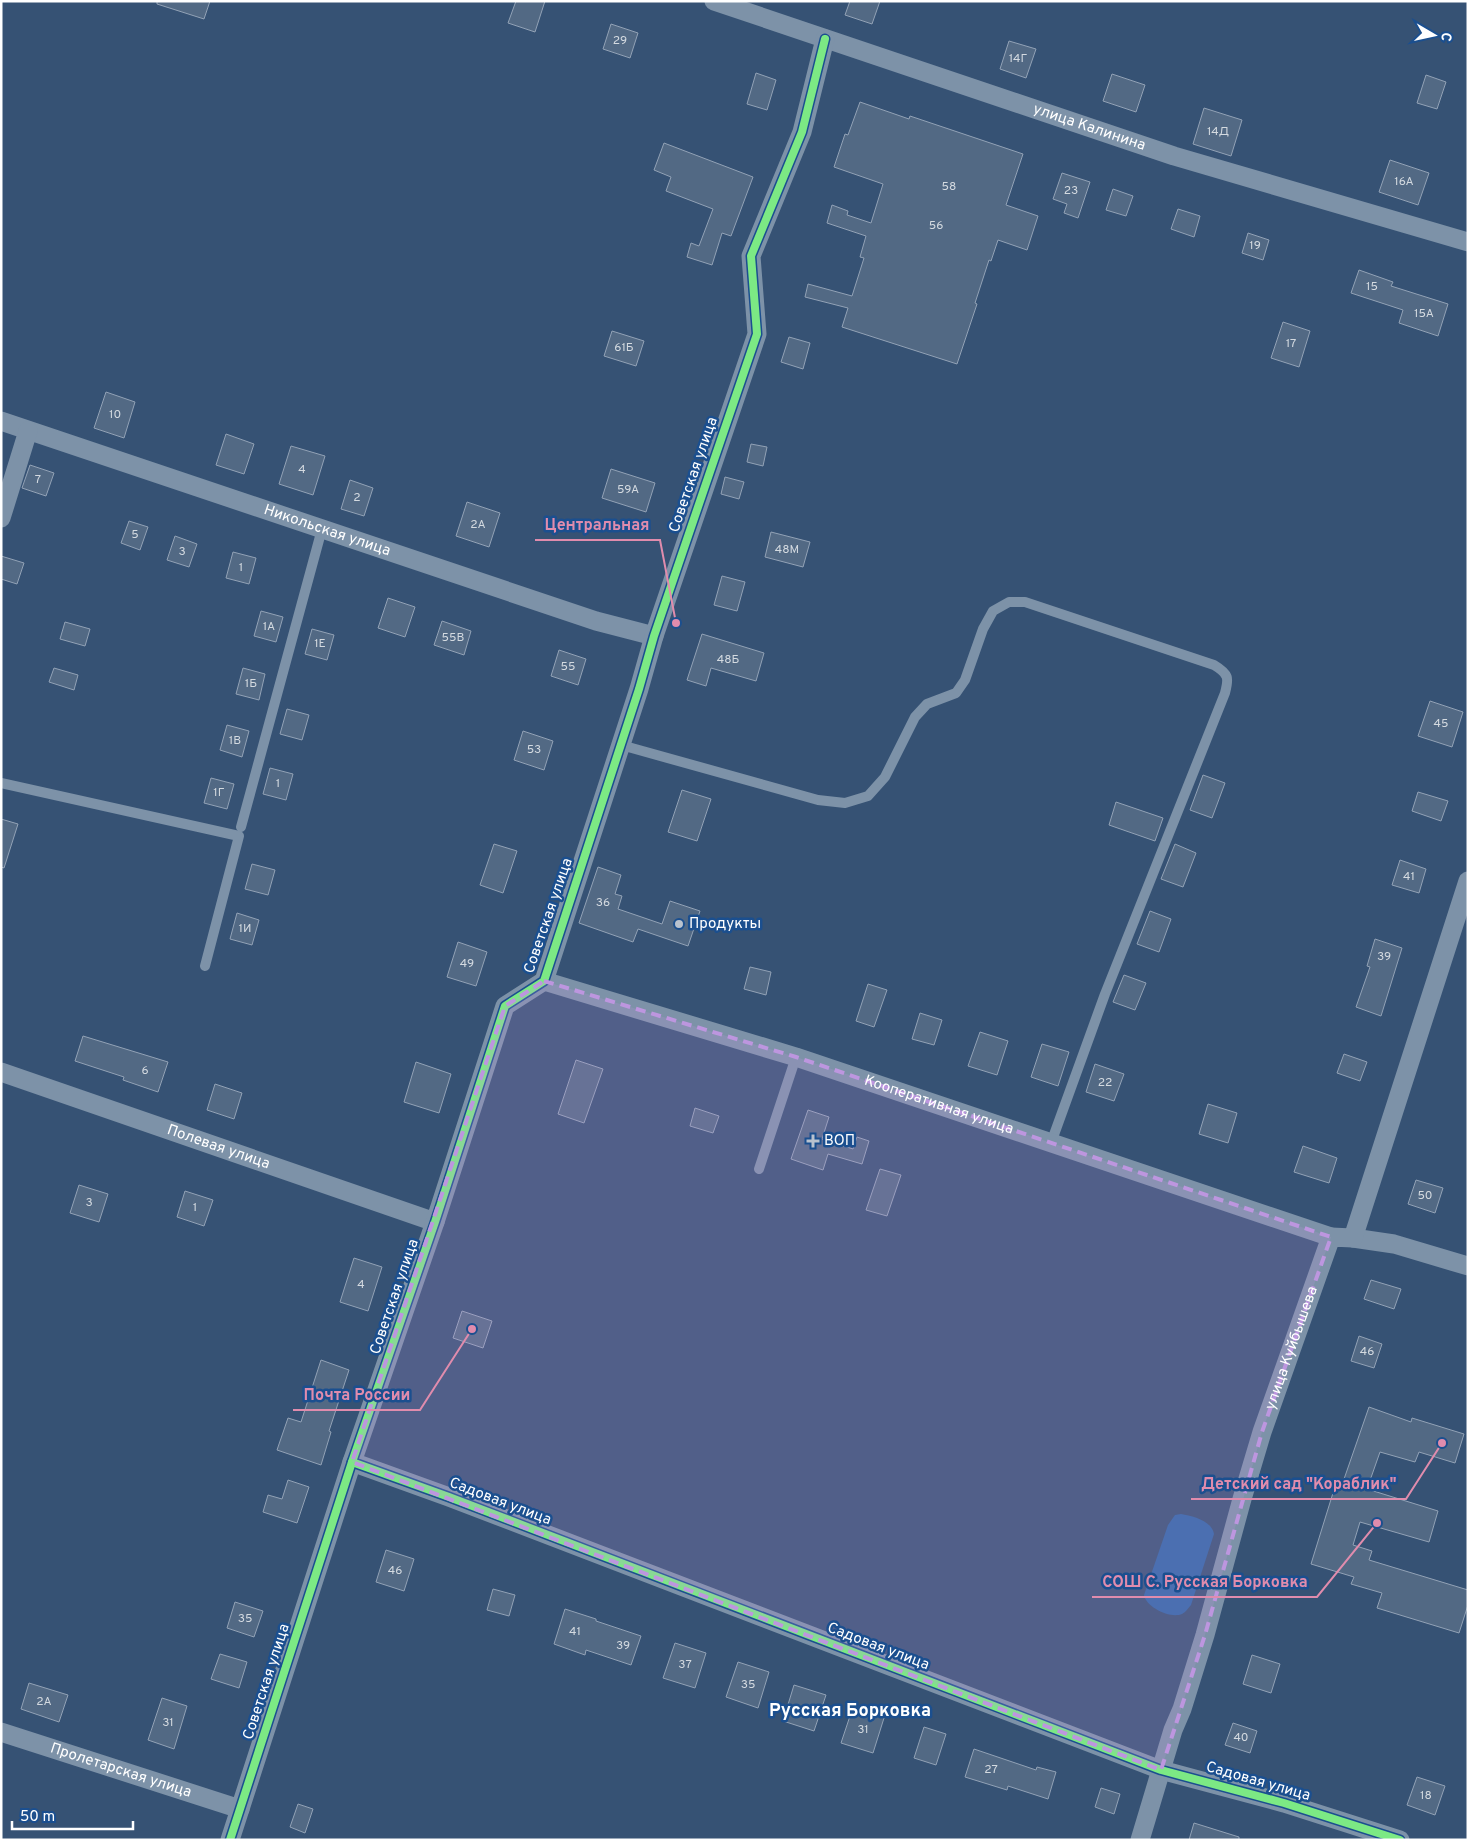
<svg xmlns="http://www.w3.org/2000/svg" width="1469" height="1841" font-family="Overpass,sans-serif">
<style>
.green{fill:#2f66a5}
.building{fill:#526984;stroke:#92a2b6}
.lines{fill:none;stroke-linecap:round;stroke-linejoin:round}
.lane{stroke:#7d92a8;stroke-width:10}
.street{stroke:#7d92a8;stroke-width:19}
.cycleway-casing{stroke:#1b4f8f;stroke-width:11}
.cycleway{stroke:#7ce984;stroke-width:8}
.marked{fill:#bd96df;fill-opacity:0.2;stroke:#bd96df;stroke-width:4;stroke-dasharray:10 6;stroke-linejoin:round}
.poi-dot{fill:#b9c2ce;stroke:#1b4f8f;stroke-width:2}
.labels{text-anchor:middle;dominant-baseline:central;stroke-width:5;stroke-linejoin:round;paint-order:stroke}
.number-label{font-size:12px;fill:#d4dae0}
.street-label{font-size:15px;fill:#fff;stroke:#1b4f8f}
.poi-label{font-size:15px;fill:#fff;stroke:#1b4f8f;text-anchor:start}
.quarter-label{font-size:18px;font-weight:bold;fill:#fff;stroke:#1b4f8f}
.leader{fill:none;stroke:#e08cad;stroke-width:2}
.callout-dot{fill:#e08cad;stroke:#1b4f8f;stroke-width:2}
.callout-label{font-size:16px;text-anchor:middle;font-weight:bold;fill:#e08cad;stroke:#1b4f8f;stroke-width:5;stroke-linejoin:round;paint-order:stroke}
</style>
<rect width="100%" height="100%" fill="#365274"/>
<!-- green -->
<path class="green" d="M1181,1514c12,2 31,7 33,20l-23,71c-3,3 -5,7 -9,9 -12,5 -36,-7 -38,-19l24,-70 7,-10z"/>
<!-- building -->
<g class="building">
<path d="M157,1h53l-6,18 -47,-15z"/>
<path d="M516,1h29l-10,31 -27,-9z"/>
<path d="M850,1h30l-8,23 -27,-9z"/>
<path d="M611,24l27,9 -8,25 -27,-9z"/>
<path d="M1009,41l27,8 -10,29 -26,-9z"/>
<path d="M756,73l20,7 -9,30 -20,-6z"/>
<path d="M1112,74l33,11 -9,27 -33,-11z"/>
<path d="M1426,75l20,7 -9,27 -20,-6z"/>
<path d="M860,102l49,17 1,-3 113,38 -17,51 32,11 -11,34 -29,-10 -7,21 -2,-1 -14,43 2,1 -20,60 -115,-37 6,-19 -43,-11 3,-13 44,12 12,-38 -4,-1 6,-21 -39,-13 5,-18 16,6 -1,4 24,8 12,-39 -49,-17 11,-33 3,1z"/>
<path d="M1204,108l38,12 -11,36 -38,-12z"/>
<path d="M664,143l89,34 -22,59 -9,-3 -10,32 -25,-8 4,-14 8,3 14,-37 -47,-18 5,-14 -17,-7z"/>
<path d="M1390,160l39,13 -11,32 -39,-13z"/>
<path d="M1062,173l28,9 -12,36 -14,-5 3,-9 -14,-5z"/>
<path d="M1113,189l20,7 -7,20 -20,-6z"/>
<path d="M1178,209l22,7 -6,21 -23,-8z"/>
<path d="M1248,233l21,7 -6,20 -21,-7z"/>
<path d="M1359,270l34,12 -2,4 57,18 -10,32 -39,-13 4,-13 -52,-17z"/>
<path d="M1283,322l27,9 -11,36 -28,-9z"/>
<path d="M612,331l32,10 -8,25 -32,-10z"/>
<path d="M789,337l21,6 -7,26 -22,-7z"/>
<path d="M106,392l29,10 -11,36 -30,-10z"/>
<path d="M226,434l28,10 -10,30 -28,-9z"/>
<path d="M751,444l16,3 -4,19 -16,-4z"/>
<path d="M291,446l34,10 -12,39 -34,-11z"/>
<path d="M30,465l24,8 -8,23 -24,-8z"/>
<path d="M611,469l44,14 -9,29 -44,-14z"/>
<path d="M725,477l19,5 -5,17 -18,-5z"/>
<path d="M350,480l23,8 -9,28 -23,-7z"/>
<path d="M467,502l33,11 -11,34 -33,-11z"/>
<path d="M129,521l19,6 -8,23 -19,-7z"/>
<path d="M771,532l39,10 -7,25 -38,-10z"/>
<path d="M175,536l22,8 -8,23 -22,-7z"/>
<path d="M233,552l23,6 -7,26 -23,-6z"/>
<path d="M1,556l23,7 -7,21 -16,-5z"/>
<path d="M722,576l23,6 -8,29 -23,-6z"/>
<path d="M388,598l27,9 -10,30 -27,-9z"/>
<path d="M261,611l22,6 -7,25 -22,-6z"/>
<path d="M442,621l29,10 -7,24 -30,-10z"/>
<path d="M65,622l25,7 -5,17 -25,-7z"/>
<path d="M312,629l22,6 -7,25 -22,-6z"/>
<path d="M702,634l62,19 -8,28 -45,-13 -5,18 -19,-6z"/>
<path d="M559,650l27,9 -8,26 -27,-9z"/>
<path d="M54,668l24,7 -4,15 -25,-8z"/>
<path d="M243,668l22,6 -6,26 -23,-6z"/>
<path d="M1430,701l33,11 -11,35 -34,-11z"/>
<path d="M287,709l22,6 -7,25 -22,-6z"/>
<path d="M227,725l22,6 -7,26 -22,-7z"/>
<path d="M523,731l30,10 -9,29 -30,-10z"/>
<path d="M270,768l23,6 -7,26 -23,-6z"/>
<path d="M1203,775l22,8 -13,35 -22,-8z"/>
<path d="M211,778l23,6 -7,25 -23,-6z"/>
<path d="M682,790l29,9 -14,42 -29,-9z"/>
<path d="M1418,792l30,9 -7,20 -29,-10z"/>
<path d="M1116,802l47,16 -8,23 -46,-16z"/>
<path d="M1,819l17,5 -14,44 -3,-1z"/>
<path d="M494,844l23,7 -14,42 -23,-8z"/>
<path d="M1175,844l21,9 -13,34 -22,-8z"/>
<path d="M1400,860l26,9 -7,24 -27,-8z"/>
<path d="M252,864l23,6 -7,25 -23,-6z"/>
<path d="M598,867l23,8 -6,19 7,2 -4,13 44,15 8,-23 30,10 -12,35 -50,-17 -5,13 -54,-19z"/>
<path d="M1150,911l21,8 -12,33 -22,-8z"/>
<path d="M237,913l22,7 -7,25 -22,-6z"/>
<path d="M1375,939l27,9 -21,68 -25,-9 14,-40 -3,-1z"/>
<path d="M458,942l29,10 -11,34 -29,-9z"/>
<path d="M750,967l21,5 -5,23 -22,-6z"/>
<path d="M1124,975l22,8 -11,27 -22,-8z"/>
<path d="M868,984l19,6 -13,37 -18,-6z"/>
<path d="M920,1013l22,7 -8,25 -22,-6z"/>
<path d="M980,1032l28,9 -11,34 -29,-9z"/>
<path d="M83,1036l85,26 -10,30 -35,-12 1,-3 -49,-16z"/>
<path d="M1042,1044l27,8 -11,34 -27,-9z"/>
<path d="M1344,1054l23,8 -7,19 -23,-8z"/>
<path d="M576,1060l27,9 -19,54 -26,-9z"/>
<path d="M416,1062l35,12 -12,39 -35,-11z"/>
<path d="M1095,1064l29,10 -10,27 -28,-9z"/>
<path d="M215,1084l27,9 -8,26 -27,-9z"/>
<path d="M1208,1104l29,9 -9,30 -29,-9z"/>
<path d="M695,1108l24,8 -6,17 -23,-7z"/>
<path d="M808,1110l21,7 -7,22 31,10 4,-12 12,4 -7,23 -34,-10 -5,16 -32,-11z"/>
<path d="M1303,1146l34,12 -8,25 -35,-11z"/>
<path d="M880,1169l21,6 -14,41 -21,-6z"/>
<path d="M1416,1180l27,8 -8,25 -27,-9z"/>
<path d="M79,1185l29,9 -9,28 -29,-9z"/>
<path d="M185,1191l28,9 -9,26 -27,-9z"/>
<path d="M354,1258l28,9 -14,44 -28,-9z"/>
<path d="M1371,1280l30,9 -7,20 -30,-10z"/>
<path d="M462,1311l30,10 -9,27 -30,-10z"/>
<path d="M1359,1336l23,8 -8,24 -23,-7z"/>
<path d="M321,1360l28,10 -20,61 2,1 -10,33 -44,-15 11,-32 13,4z"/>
<path d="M1369,1407l42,15 1,-4 52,16 -9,29 -36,-11 -4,10 -35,-10 -13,37 71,22 -9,31 -69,-20 -7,23 19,6 -3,9 99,30v15l-9,28 -82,-25 5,-15 -31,-9 3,-7 -43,-13 26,-84 6,2z"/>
<path d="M288,1480l21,7 -12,36 -34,-11 5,-17 14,4z"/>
<path d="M386,1550l28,9 -10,32 -28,-9z"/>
<path d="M493,1589l22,6 -6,21 -22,-6z"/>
<path d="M235,1602l28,9 -9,26 -27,-9z"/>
<path d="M565,1609l31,10v2l45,15 -10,29 -45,-15 -1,5 -31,-11z"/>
<path d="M675,1643l31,10 -11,35 -32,-10z"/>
<path d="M220,1654l27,8 -8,26 -28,-9z"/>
<path d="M1252,1655l28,9 -9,29 -28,-9z"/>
<path d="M738,1662l31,10 -11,36 -32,-11z"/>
<path d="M29,1683l39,12 -9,27 -38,-13z"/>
<path d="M794,1685l32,10 -12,36 -31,-10z"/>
<path d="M162,1698l25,8 -13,43 -26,-9z"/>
<path d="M853,1707l31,11 -11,35 -32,-10z"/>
<path d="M1233,1723l24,8 -7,22 -25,-8z"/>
<path d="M924,1727l22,7 -10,31 -22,-7z"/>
<path d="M974,1749l62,21 1,-3 19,5 -8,27 -40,-13 -1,4 -42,-13z"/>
<path d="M1417,1777l28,9 -10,29 -28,-10z"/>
<path d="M1101,1788l19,6 -6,20 -19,-7z"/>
<path d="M298,1804l15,5 -8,24 -15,-6z"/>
<path d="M1194,1823l45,14v3h-50z"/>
</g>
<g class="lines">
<!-- lane -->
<g class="lane">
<path d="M621,745l197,55 27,3 23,-7 17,-19 30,-60 12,-13 29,-11 9,-13 18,-51 10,-18 16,-9h16l189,63c15,9 15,13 11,28l-120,301 -54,149"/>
<path d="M1,783l238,53 -34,130"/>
<path d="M241,827l81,-298"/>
<path d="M759,1169l37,-112"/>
</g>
<!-- street -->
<g class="street">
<path id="s1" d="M714,1l460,155 294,86"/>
<path id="s2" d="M1,421l595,200 58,15"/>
<path d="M1,518l27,-87"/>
<path id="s3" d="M544,981l252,76 535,180"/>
<path id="s4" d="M1,1072l434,150"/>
<path d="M1353,1238l41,6 74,22"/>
<path d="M352,1462l97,35 712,273 123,33 116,37"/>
<path id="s5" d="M1,1732l239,77"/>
<path d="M230,1840l122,-378 83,-240 70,-216 39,-25 95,-292 15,-53 103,-302 -6,-78 51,-124 23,-93"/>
<path id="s6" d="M1140,1840l33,-110 9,-21 23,-74 37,-136 20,-67 69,-195 22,1 115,-357"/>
</g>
<!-- cycleway casing -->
<g class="cycleway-casing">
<g id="cycleway">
<path d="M352,1462l97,35 712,273 123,33 116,37"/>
<path d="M230,1840l122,-378 83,-240 70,-216 39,-25 95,-292 15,-53 103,-302 -6,-78 51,-124 23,-93"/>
</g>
</g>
<!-- cycleway -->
<use href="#cycleway" class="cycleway"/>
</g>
<!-- marked area -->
<path class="marked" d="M544,981l252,76 535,180 -69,195 -57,203 -44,135 -809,-308 153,-456z"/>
<!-- markers -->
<g class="poi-dot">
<circle cx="679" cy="924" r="5"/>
<path d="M810.5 1133.5h5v5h5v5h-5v5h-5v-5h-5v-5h5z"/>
</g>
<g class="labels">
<!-- number labels -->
<g class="number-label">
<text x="620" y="41">29</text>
<text x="1018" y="59">14Г</text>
<text x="1218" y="132">14Д</text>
<text x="1404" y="182">16А</text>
<text x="949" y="187">58</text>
<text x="1071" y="191">23</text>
<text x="936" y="226">56</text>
<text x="1255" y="246">19</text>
<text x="1372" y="287">15</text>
<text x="1424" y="314">15А</text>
<text x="1291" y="344">17</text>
<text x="624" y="348">61Б</text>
<text x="115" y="415">10</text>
<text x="302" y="470">4</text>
<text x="38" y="480">7</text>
<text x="628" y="490">59А</text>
<text x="357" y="498">2</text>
<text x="478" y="525">2А</text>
<text x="135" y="535">5</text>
<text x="787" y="550">48М</text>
<text x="182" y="552">3</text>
<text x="241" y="568">1</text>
<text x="269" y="627">1А</text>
<text x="453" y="638">55В</text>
<text x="320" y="644">1Е</text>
<text x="728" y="660">48Б</text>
<text x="568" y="667">55</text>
<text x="251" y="684">1Б</text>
<text x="1441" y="724">45</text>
<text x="235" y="741">1В</text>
<text x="534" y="750">53</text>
<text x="278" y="784">1</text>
<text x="219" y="793">1Г</text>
<text x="1409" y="877">41</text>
<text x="603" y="903">36</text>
<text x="245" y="929">1И</text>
<text x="1384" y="957">39</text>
<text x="467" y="964">49</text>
<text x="145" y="1071">6</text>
<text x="1105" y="1083">22</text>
<text x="1425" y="1196">50</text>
<text x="89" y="1203">3</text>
<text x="195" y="1208">1</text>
<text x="361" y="1285">4</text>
<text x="1367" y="1352">46</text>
<text x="395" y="1571">46</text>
<text x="245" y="1619">35</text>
<text x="575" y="1632">41</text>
<text x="623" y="1646">39</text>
<text x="685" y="1665">37</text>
<text x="748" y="1685">35</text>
<text x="44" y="1702">2А</text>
<text x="168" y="1723">31</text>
<text x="863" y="1730">31</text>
<text x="1241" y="1738">40</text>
<text x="991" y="1770">27</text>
<text x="1426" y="1796">18</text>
</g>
<!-- street labels -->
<g class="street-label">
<text stroke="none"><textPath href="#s1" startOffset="396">улица Калинина</textPath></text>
<text transform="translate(694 475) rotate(-71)">Советская улица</text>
<text stroke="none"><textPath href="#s2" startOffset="344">Никольская улица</textPath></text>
<text transform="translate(549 916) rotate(-71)">Советская улица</text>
<text stroke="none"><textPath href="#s3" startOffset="414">Кооперативная улица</textPath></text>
<text stroke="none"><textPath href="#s4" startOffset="230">Полевая улица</textPath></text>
<text transform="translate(395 1297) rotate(-71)">Советская улица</text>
<text stroke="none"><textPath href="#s6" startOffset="515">улица Куйбышева</textPath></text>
<text transform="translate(500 1502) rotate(21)">Садовая улица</text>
<text transform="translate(878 1647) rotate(21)">Садовая улица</text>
<text transform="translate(267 1682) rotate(-72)">Советская улица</text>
<text stroke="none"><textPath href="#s5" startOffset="126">Пролетарская улица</textPath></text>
<text transform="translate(1258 1782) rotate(16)">Садовая улица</text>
</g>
<!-- poi labels -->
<g class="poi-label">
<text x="689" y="924">Продукты</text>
<text x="824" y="1141">ВОП</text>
</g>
<!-- quarter labels -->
<g class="quarter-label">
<text x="850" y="1711">Русская Борковка</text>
</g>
</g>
<!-- callouts -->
<path class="leader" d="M676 623L660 540H535M472 1329L420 1410H293M1442 1443L1406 1499H1191M1377 1523L1317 1597H1092"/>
<g class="callout-dot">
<circle cx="676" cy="623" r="5"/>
<circle cx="472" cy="1329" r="5"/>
<circle cx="1442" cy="1443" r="5"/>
<circle cx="1377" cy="1523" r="5"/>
</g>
<g class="callout-label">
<text x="597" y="530">Центральная</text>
<text x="357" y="1400">Почта России</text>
<text x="1299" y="1489">Детский сад "Кораблик"</text>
<text x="1205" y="1587">СОШ С. Русская Борковка</text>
</g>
<!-- border -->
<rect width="1469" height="1841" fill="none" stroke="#ffffff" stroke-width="5"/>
<!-- north arrow -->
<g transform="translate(1434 35) rotate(99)" stroke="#1b4f8f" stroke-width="4" paint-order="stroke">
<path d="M0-4L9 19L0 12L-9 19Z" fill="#ffffff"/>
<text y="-8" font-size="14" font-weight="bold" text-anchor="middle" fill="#ffffff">С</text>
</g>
<!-- scale -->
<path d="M12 1821v8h121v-8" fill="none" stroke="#ffffff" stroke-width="2.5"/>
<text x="20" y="1821" font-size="15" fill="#ffffff" stroke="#1b4f8f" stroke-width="4" paint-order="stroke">50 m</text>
</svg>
